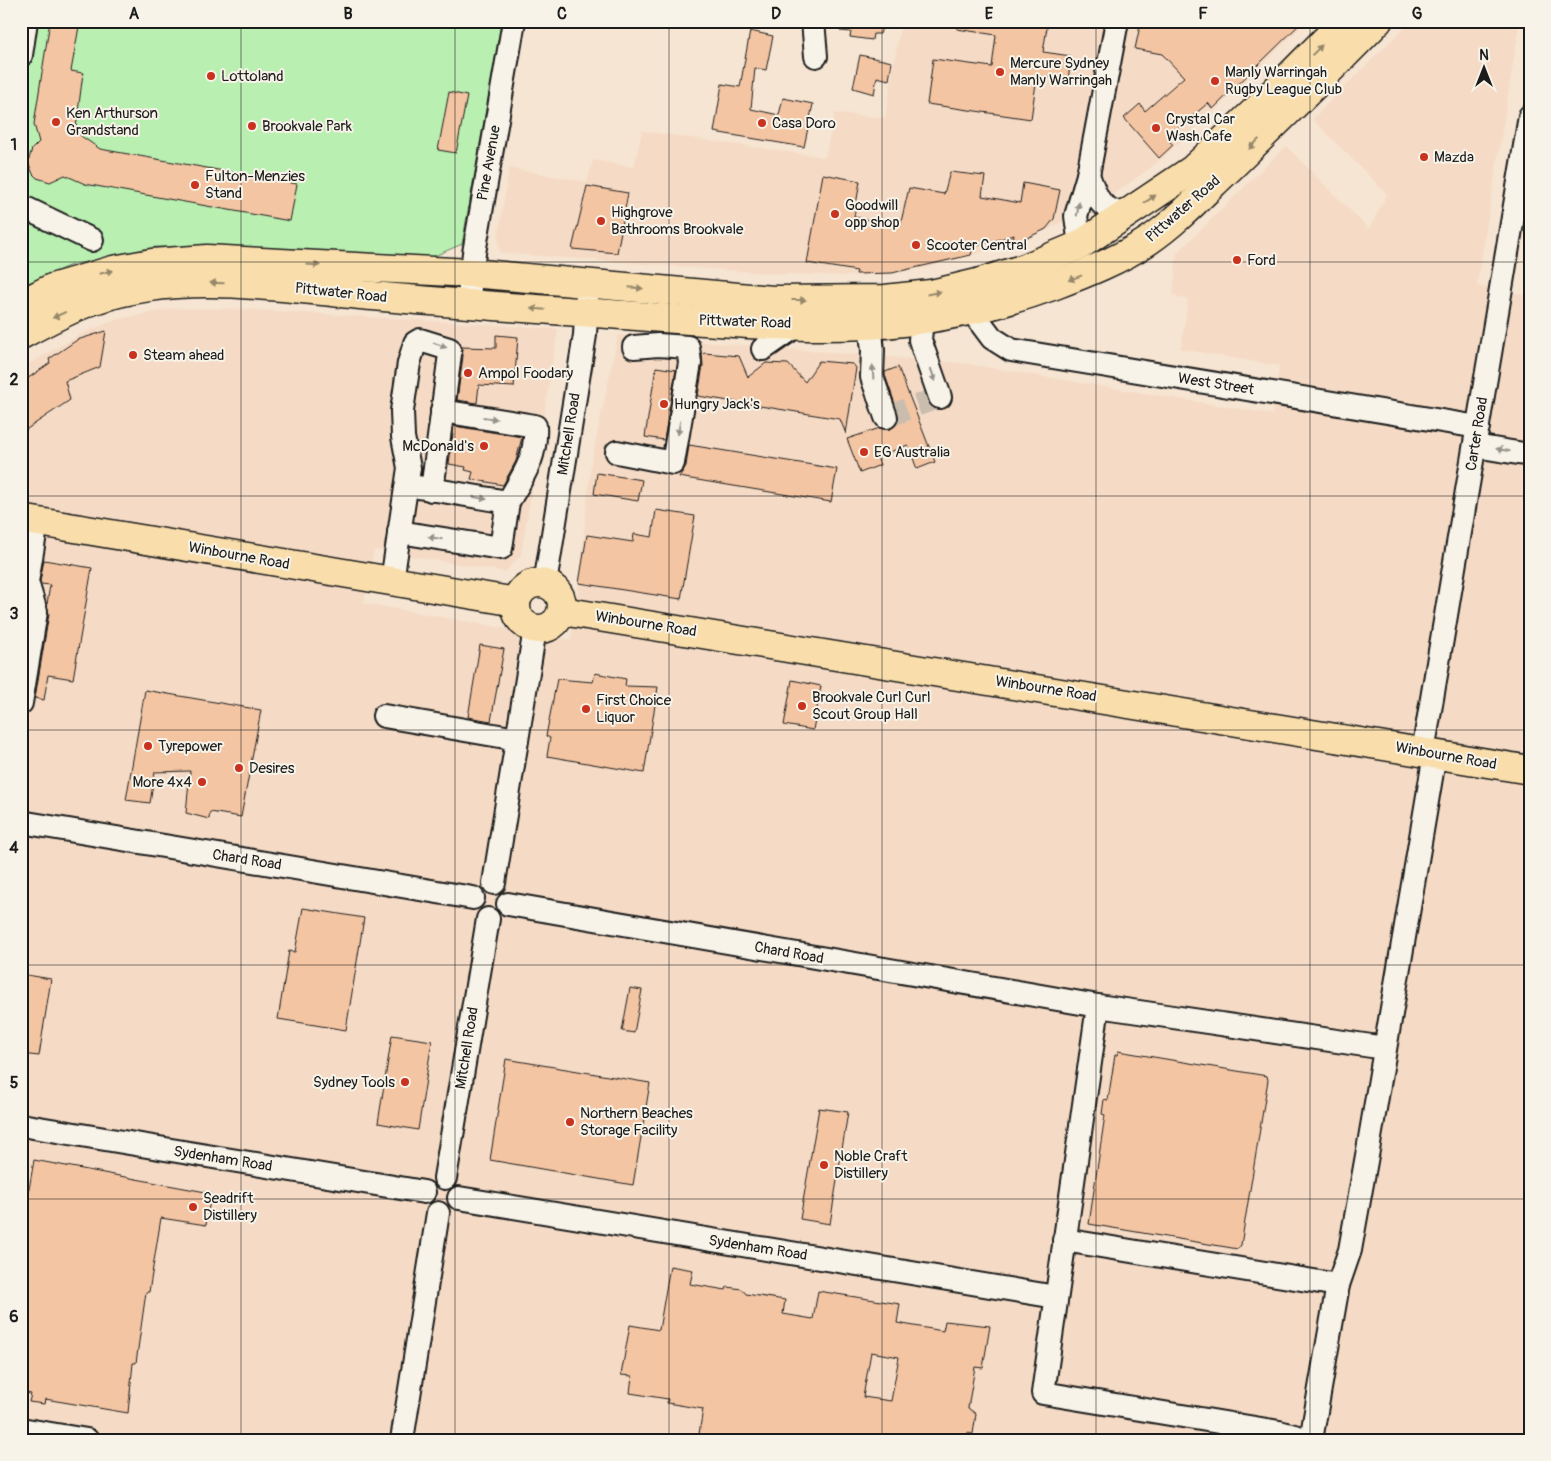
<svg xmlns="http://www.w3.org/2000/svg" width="1551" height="1461" font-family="Pangolin,sans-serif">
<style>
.built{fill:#f5dbc5}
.green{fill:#b9efb1;stroke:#6a8666}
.building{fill:#f4c5a3;stroke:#1c1c1c;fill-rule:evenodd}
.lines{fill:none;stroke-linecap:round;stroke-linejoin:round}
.minor-tunnel{stroke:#cabdae;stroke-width:22;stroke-dasharray:22 11;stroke-linecap:butt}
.minor-casing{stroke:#1c1c1c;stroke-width:26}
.major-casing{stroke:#1c1c1c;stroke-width:31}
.highway-casing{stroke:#1c1c1c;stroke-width:31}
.minor{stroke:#f7f3e8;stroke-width:22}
.major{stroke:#f9deab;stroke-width:28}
.highway{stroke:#f9deab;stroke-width:28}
.oneway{fill:#96876b}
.oneway2{fill:#94928c}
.grid{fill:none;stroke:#1c1c1c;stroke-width:1;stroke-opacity:0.55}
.poi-dot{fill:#c8321e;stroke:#f7f3e8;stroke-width:2}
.labels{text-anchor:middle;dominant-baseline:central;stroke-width:4;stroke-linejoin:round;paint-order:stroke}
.poi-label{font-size:15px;fill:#1c1c1c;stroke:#f7f3e8;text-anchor:start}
.street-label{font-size:15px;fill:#1c1c1c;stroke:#f7f3e8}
.neatline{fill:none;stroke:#1c1c1c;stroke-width:2}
.grid-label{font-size:16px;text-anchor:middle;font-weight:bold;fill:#1c1c1c}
</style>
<rect width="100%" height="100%" fill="#f6e5d3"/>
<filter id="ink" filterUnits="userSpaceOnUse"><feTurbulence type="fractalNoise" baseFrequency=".02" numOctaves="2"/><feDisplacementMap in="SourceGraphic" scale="10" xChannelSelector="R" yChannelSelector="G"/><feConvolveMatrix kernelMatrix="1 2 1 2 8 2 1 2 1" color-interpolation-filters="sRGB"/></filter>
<g filter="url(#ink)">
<!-- built -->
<g class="built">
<path d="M901,21h406l-95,92 -60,54 -40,28 -67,36 -41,15 -82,23 -73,7 -74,-2 -275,-21 -2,-15 11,-70 78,14 6,-22 41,7 8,-36 183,26 10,-44 50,5z"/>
<path d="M1411,21h109l-43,265 53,10v1144h-1509v-1072l64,-36 33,-13 57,-11 69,1 314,20 -37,226 -16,17 -131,-22 -10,53 207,37 8,-57 12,-120 27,-128 344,28 310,51 7,-48 -98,-17 7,-49 -15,-5 4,-42 109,-107 83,83 18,-35 -75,-75z"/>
</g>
<!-- green -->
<path class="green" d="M21,21h481l-40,223 -32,14 -166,-10 -108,-1 -85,18 -50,21z"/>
<!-- building -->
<g class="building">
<path d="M50,21h30l-9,50 12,2 -7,55 5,8 19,13 197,35 -7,37 -205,-37 -20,-9 -15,7 -13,-4 -4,-4 -5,-12 4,-13 7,-7 -5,-18z"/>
<path d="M840,21h44l-4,13h-7l-1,6 -22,-3 1,-5 -11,-1z"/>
<path d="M957,21h91l-5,31 28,4 -3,25 -31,-5 -6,43 -104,-15 6,-45 59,8 4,-32 -39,-6z"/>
<path d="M1141,21h162l-90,88 -5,-6 -41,35 6,7 -14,13 -35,-40 16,-14 5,7 39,-34 -22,-23 -27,-5z"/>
<path d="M750,31l23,5 -7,34 -11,-2 -4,41 28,6 4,-17 30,6 -9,43 -90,-15 8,-48 18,3z"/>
<path d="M860,55l32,7 -3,18 -12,-3 -3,17 -21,-6z"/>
<path d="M449,92l18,4 -11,57 -18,-3z"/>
<path d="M950,172l35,4 -3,20 38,7 3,-20 37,7 -6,29 -8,10 -34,16 2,-10 -41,12 -2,8 -79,18 -36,1 1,-3 -50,-8 16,-89 37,7 -6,36 46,9 9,-38 35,6z"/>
<path d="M587,186l41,7 -11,60 -45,-4z"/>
<path d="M106,331l-6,36 -35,14 5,19 -49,33v-50l29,-20 -1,-4 28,-19z"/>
<path d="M496,335l22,2 -4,50 -35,-2 -2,18 -20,-3 6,-44 -1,-9 34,1z"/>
<path d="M704,353l35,3 9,21 18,-14 22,1 17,18 14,-21 34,3 3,4 -10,66 -6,-15 -142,-23 5,-31 -1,-10z"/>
<path d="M656,367l20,3 -12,70 -19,-3z"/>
<path d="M898,367l37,95 -18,7 -9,-24 -31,12 3,8 -20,8 -13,-34 33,-11 10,1 9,-7 -1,-9 -13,-38v-3z"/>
<path d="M454,426l68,11 -6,24 -13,24 -32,-6 2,-7 -8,-2 1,-3 -17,-3z"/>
<path d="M689,445l148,24 -6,33 -152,-25 7,-11z"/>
<path d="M597,473l45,7 -4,21 -44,-7z"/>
<path d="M656,510l39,6 -14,83 -102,-16 8,-48 46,7 1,-8 18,3z"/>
<path d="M44,560l48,8 -19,111 -25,-4 -4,25 -9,-2 14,-84 -2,-10 3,-19 -9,-1 -1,-3z"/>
<path d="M480,645l24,4 -13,72 -23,-4z"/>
<path d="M595,673l31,6 -1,7 33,1 -14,86 -97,-17 3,-18 -4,-2 11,-57 36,3z"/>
<path d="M792,680l29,6 -8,44 -29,-5z"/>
<path d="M145,690l116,20 -20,107 -31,-5 -1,7 -23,-6 4,-42 -35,1 -5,31 -24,-3z"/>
<path d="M303,908l61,10 -18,112 -68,-11 11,-68 6,1z"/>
<path d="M21,974l30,5 -12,77 -18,-2z"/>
<path d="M630,988l12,2 -8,43 -12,-2z"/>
<path d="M392,1035l40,6 -14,89 -40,-7z"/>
<path d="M1118,1051l149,25 1,4 -27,165 -3,4 -149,-25 16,-109 -3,-1 2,-15 4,1 7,-45h2z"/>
<path d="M506,1059l144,24 -17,102 -143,-25z"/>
<path d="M819,1108l29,4 -18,112 -30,-5z"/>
<path d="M34,1160l177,33 -5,32 -45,-7 -12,74h-3l-10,71h-3l-5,50 -83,-14 -1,5 -15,-2 2,-8 -10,-2v-186l5,1z"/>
<path d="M670,1266l23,4 -3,14 36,6 1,-3 15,2 4,5 39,6 -2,14 30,5 5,-28 82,13 -3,19 46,8 2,-10 45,5 -7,42 -8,-1 -7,41 8,6 -3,20 -6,-1 -1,7h-268l5,-31 -36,-6 1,-4 -38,-6 2,-17 -11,-1 9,-50 29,5zM871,1352l28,5 -8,44 -28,-4z"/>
</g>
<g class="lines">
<!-- minor-tunnel -->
<path class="minor-tunnel" d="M886,417l54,-20"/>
<!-- minor casing -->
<g class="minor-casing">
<g id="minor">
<path d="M813,21l3,35"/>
<path d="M21,55l5,-34"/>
<path d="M1088,175c10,25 10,33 38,40"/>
<path d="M21,206l71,34"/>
<path d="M1080,245l-4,-29 12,-41 29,-154"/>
<path d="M468,304l6,-51 40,-232"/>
<path d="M971,310l21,28 19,12 467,77"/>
<path d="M922,319l-2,21 20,57"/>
<path d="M870,325l3,25 -1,27 14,40"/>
<path d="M763,349l36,-25"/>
<path d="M442,411l93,15c2,32 -12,50 -27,76"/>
<path d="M1475,446l55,9"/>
<path d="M617,452l56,11 17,-100 -2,-16 -30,-2 -24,2"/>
<path d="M399,532l102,16 7,-46 -90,-15"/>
<path d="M392,581l17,-113 -6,-31 -1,-26 7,-48 6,-20 5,-3 29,9 1,5 -18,136"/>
<path d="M545,584l40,-249 2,-39"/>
<path d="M21,703l15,-91 -9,-30 10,-60"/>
<path d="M384,716l133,23"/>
<path d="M1423,752l107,-636"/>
<path d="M21,822l452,76"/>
<path d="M494,883l41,-254"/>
<path d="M508,904l590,102 287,42"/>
<path d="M1098,1006l-55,387 236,39 30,8"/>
<path d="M21,1125l403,67"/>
<path d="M445,1178l43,-259"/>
<path d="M459,1198l597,99"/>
<path d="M1064,1240l274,45"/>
<path d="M21,1429l66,11"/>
<path d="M402,1440l36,-227"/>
<path d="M1311,1440l27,-155 12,-35 18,-100 67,-396"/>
</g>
</g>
<!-- major casing -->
<g class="major-casing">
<g id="major">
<path d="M21,519l495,83"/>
<circle cx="539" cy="606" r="23"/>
<path d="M562,611l968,159"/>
</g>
</g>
<!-- highway casing -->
<g class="highway-casing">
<g id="highway">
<path d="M21,304l31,-16 61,-18 39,-7 55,-4 264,14 302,27 112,-1 46,-5 46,-11 48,-15 55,-23 112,-75 65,-61 87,-88"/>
<path d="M21,335c24,-13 48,-26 73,-35 91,-31 186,-12 279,-4 83,8 167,13 251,19 80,6 162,14 243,10 64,-3 128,-18 188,-40 32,-12 64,-25 93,-44 31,-21 56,-49 83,-74 49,-48 99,-96 147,-146"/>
</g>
</g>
<!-- minor -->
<use href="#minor" class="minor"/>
<!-- major -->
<use href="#major" class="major"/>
<!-- highway -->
<use href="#highway" class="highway"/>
</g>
<!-- one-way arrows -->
<defs><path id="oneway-solid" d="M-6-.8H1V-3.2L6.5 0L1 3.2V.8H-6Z" transform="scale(1.25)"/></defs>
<g class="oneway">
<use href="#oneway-solid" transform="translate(1317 50) rotate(-45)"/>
<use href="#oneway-solid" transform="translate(1254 144) rotate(136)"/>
<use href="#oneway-solid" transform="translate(1150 199) rotate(-34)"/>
<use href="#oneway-solid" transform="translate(313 265) rotate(3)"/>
<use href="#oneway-solid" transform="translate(106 272) rotate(-15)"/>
<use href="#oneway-solid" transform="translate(1075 278) rotate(160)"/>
<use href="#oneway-solid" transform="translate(217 283) rotate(-178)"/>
<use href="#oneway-solid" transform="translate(636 288) rotate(5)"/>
<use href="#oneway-solid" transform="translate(934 293) rotate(-11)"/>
<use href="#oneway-solid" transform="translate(799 300)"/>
<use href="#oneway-solid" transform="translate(538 309) rotate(-175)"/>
<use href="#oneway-solid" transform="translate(59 315) rotate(155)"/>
</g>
<g class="oneway2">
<use href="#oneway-solid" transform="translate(1078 209) rotate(-80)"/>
<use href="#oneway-solid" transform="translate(440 345) rotate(21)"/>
<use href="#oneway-solid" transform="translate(873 372) rotate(-93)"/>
<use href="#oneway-solid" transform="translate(933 375) rotate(71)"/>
<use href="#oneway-solid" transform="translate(490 418) rotate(8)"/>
<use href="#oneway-solid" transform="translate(679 428) rotate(100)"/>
<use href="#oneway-solid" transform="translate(1503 450) rotate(-170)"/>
<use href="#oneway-solid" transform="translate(480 498) rotate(9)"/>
<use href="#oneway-solid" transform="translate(435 538) rotate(-171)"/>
</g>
</g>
<!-- grid -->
<path class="grid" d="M241,21v1419M455,21v1419M669,21v1419M882,21v1419M1096,21v1419M1310,21v1419M21,262h1509M21,496h1509M21,730h1509M21,965h1509M21,1199h1509"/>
<!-- markers -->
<g class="poi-dot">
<circle cx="1000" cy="72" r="5"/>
<circle cx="211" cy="76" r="5"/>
<circle cx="1215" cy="81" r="5"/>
<circle cx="56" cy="122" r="5"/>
<circle cx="762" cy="123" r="5"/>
<circle cx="252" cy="126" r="5"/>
<circle cx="1156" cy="128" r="5"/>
<circle cx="1424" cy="157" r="5"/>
<circle cx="195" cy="185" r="5"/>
<circle cx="835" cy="214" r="5"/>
<circle cx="601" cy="221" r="5"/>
<circle cx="916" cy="245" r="5"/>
<circle cx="1237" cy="260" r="5"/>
<circle cx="133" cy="355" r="5"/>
<circle cx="468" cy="373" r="5"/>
<circle cx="664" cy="404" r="5"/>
<circle cx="484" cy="446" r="5"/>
<circle cx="864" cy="452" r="5"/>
<circle cx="802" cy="706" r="5"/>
<circle cx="586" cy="709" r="5"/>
<circle cx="148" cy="746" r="5"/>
<circle cx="239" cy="768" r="5"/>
<circle cx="202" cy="782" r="5"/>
<circle cx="405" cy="1082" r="5"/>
<circle cx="570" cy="1122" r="5"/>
<circle cx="824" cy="1165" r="5"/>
<circle cx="193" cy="1207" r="5"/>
</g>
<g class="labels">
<!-- poi labels -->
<g class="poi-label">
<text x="1010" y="63">Mercure Sydney<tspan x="1010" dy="17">Manly Warringah</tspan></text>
<text x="1225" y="72">Manly Warringah<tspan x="1225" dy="17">Rugby League Club</tspan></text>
<text x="221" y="76">Lottoland</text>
<text x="66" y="113">Ken Arthurson<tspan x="66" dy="17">Grandstand</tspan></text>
<text x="1166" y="119">Crystal Car<tspan x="1166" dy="17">Wash Cafe</tspan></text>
<text x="772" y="123">Casa Doro</text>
<text x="262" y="126">Brookvale Park</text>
<text x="1434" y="157">Mazda</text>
<text x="205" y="176">Fulton-Menzies<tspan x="205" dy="17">Stand</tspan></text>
<text x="845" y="205">Goodwill<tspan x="845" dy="17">opp shop</tspan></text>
<text x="611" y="212">Highgrove<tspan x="611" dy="17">Bathrooms Brookvale</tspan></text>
<text x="926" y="245">Scooter Central</text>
<text x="1247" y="260">Ford</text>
<text x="143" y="355">Steam ahead</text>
<text x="478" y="373">Ampol Foodary</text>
<text x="674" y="404">Hungry Jack's</text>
<text x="474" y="446" text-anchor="end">McDonald's</text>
<text x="874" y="452">EG Australia</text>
<text x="812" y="697">Brookvale Curl Curl<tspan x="812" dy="17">Scout Group Hall</tspan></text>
<text x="596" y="700">First Choice<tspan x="596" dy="17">Liquor</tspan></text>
<text x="158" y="746">Tyrepower</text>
<text x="249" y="768">Desires</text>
<text x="192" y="782" text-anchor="end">More 4x4</text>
<text x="395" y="1082" text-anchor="end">Sydney Tools</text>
<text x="580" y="1113">Northern Beaches<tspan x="580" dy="17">Storage Facility</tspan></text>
<text x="834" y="1156">Noble Craft<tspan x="834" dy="17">Distillery</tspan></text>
<text x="203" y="1198">Seadrift<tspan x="203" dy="17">Distillery</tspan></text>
</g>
<!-- street labels -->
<g class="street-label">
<text transform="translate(489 163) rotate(-80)">Pine Avenue</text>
<text transform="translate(1183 209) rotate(-41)">Pittwater Road</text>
<text transform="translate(341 293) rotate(6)">Pittwater Road</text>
<text transform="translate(745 322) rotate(2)">Pittwater Road</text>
<text transform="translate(1216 384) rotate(9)">West Street</text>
<text transform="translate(569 434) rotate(-81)">Mitchell Road</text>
<text transform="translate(1477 434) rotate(-81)">Carter Road</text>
<text transform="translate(239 556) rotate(10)">Winbourne Road</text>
<text transform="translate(646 624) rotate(9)">Winbourne Road</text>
<text transform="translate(1046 689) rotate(9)">Winbourne Road</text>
<text transform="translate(1446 756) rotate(10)">Winbourne Road</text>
<text transform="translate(247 860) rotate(9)">Chard Road</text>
<text transform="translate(789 953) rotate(10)">Chard Road</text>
<text transform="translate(467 1048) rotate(-81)">Mitchell Road</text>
<text transform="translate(223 1159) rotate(9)">Sydenham Road</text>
<text transform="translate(758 1248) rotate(9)">Sydenham Road</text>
</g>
</g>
<!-- margin -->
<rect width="1551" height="1461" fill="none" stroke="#f7f3e8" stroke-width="55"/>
<!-- north arrow -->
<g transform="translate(1484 68)" stroke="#f7f3e8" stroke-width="4" paint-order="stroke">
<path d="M0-4L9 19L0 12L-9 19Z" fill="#1c1c1c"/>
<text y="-8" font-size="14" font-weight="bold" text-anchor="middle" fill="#1c1c1c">N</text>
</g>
<rect x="28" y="28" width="1496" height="1406" class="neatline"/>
<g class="grid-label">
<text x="134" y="19">A</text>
<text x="348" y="19">B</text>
<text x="562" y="19">C</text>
<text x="776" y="19">D</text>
<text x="989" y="19">E</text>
<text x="1203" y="19">F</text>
<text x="1417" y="19">G</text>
<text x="14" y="150">1</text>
<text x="14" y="385">2</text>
<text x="14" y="619">3</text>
<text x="14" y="853">4</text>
<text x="14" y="1088">5</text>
<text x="14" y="1322">6</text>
</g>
</svg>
